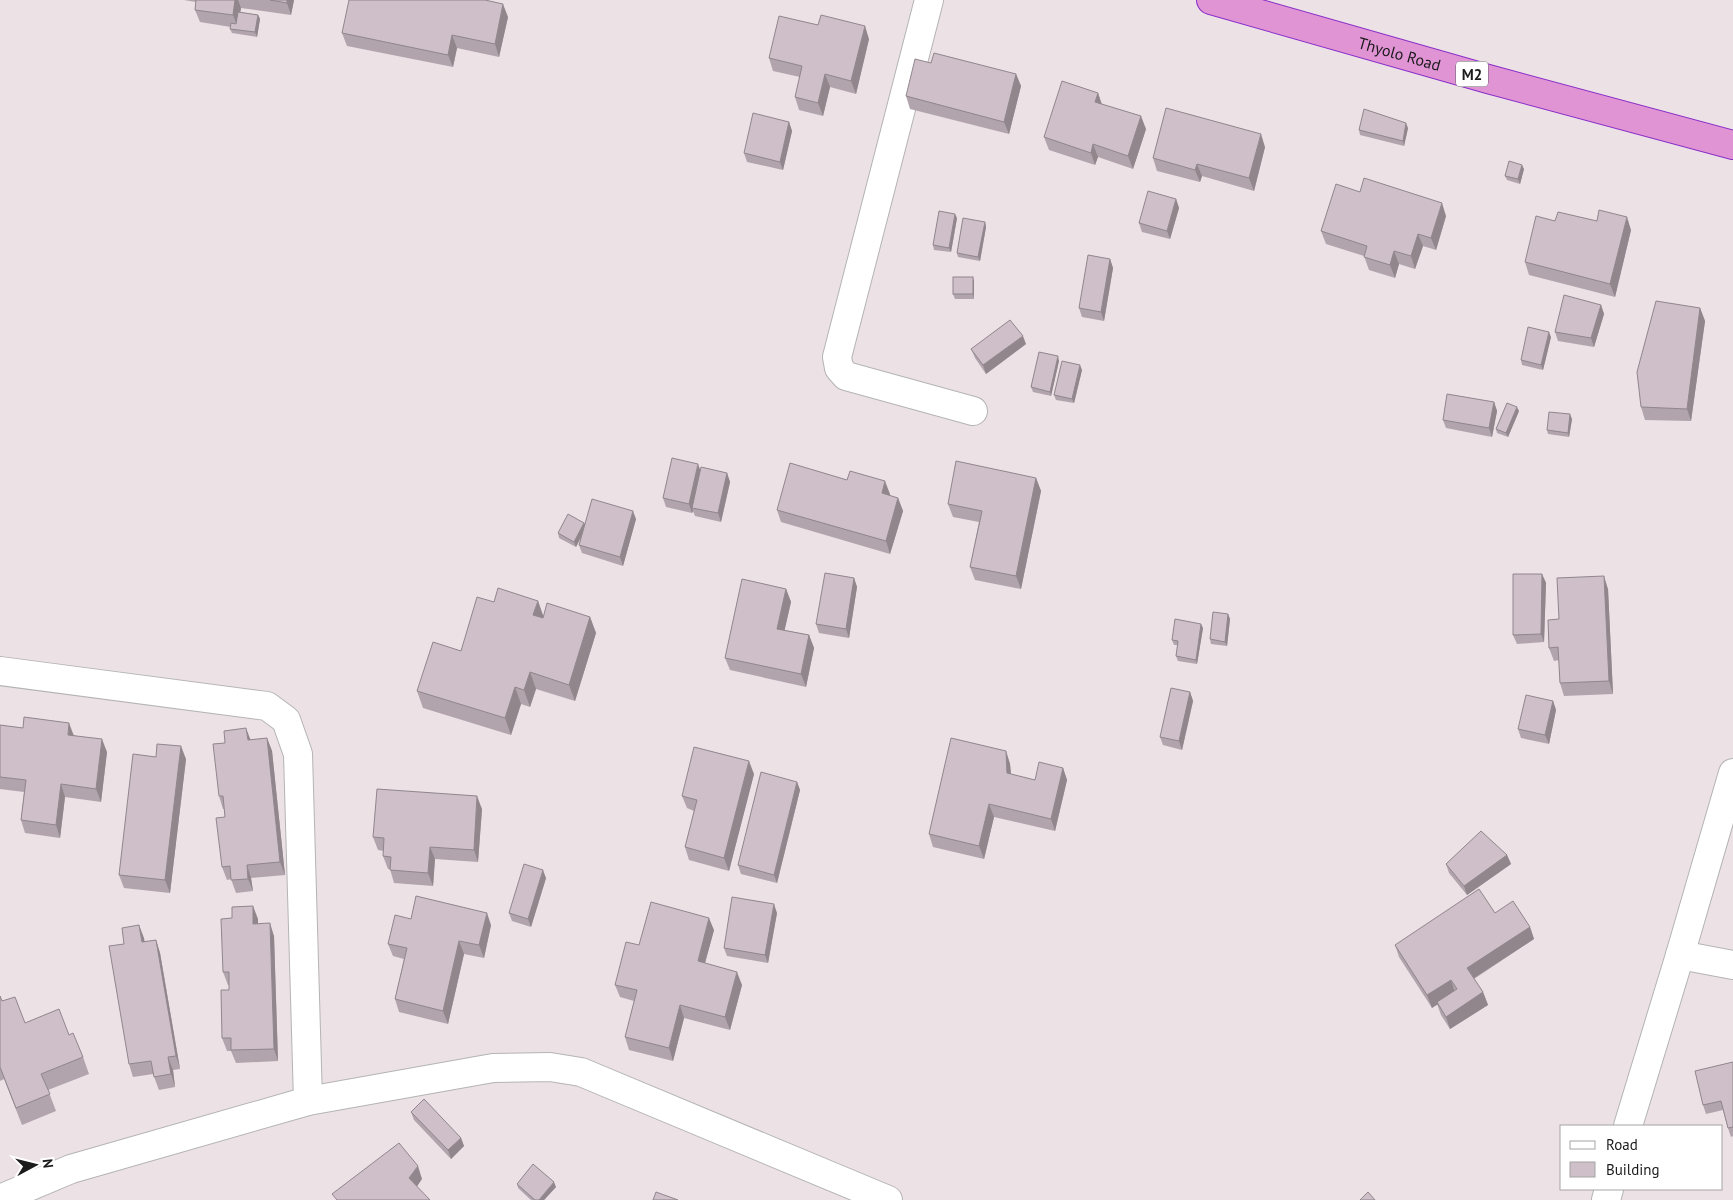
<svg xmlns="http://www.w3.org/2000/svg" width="1733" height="1200" font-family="'PT Sans',sans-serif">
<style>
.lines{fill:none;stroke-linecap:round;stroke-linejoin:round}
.minor-casing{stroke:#b4b4b4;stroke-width:30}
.trunk-casing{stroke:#892ec9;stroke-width:30}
.minor{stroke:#fff;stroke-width:28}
.trunk{stroke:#e094d4;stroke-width:28}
.wall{fill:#b1a4ac}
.shaded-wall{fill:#90868c}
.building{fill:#cebfc8;stroke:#90868c}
.labels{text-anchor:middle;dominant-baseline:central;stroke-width:4.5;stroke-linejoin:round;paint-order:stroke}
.shield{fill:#fff;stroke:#5f5f5f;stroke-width:1}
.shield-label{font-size:15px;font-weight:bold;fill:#1b1b1b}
.street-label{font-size:16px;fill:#1b1b1b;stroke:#fff}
</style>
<rect width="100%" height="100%" fill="#ece1e5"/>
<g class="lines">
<!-- minor casing -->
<g class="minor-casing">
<g id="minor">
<path d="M929,0l-92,357 2,11 7,8 127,35"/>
<path d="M0,671l267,35 19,14 12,34 10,347"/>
<path d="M1680,955l53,10"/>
<path d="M1628,1126l52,-171 53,-182"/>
<path d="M0,1199l71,-30 237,-68 185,-33 57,-1 31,5 307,128"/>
<path d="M1606,1200l3,-11"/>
</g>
</g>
<!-- trunk casing -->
<g class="trunk-casing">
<g id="trunk">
<path id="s1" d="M1211,0l277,79 245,66"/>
</g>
</g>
<!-- minor -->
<use href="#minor" class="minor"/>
<!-- trunk -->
<use href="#trunk" class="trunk"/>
</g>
<!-- wall -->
<g class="wall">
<path d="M184,0h110l-3,15 -50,-7 -1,4 18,3 2,4 -3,18 -25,-4 -2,-4 1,-2 -31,-5 -5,-12 1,-8z"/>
<path d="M508,17l-9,40 -42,-9 -4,19 -106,-21 -5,-13z"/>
<path d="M869,39l-13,55 -26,-7 -7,29 -24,-6 -4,-13 5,-20 -27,-6 -4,-13z"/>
<path d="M931,63l85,11 5,12 -12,48 -99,-25 -4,-13z"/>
<path d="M1098,93l4,11 44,25 -13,40 -35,-12 -3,8 -46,-15 -5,-13z"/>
<path d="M789,122l3,9 -9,39 -36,-8 -3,-9z"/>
<path d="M1408,128l-4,18 -44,-11 -1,-5z"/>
<path d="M1265,147l-11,44 -52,-15 -2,6 -43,-11 -4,-13z"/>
<path d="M1524,169l-4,15 -13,-4 -2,-4z"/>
<path d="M1360,192l86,24 -10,34 -13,-4 -8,23 -16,-5 -4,14 -26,-8 -5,-14 -38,-12 -5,-13z"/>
<path d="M1176,199l3,9 -9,31 -28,-7 -3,-9z"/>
<path d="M957,218l-6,34 -17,-2 -1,-5z"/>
<path d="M1555,221l76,9 -16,67 -86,-22 -4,-13z"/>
<path d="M985,222l1,5 -6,34 -22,-4 -1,-4z"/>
<path d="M1110,259l3,9 -9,53 -22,-4 -3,-9z"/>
<path d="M974,281v18h-19l-2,-5z"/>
<path d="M1601,305l3,9 -10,33 -36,-6 -3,-9z"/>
<path d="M1700,308l5,13 -14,100 -46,-1 -4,-13z"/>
<path d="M1551,337l-8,33 -21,-5 -1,-5z"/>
<path d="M1026,344l-40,30 -11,-16 -4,-9z"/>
<path d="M1059,361l-8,35 -18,-4 -2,-5z"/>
<path d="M1082,370l-8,33 -18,-3 -2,-5z"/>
<path d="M1494,402l3,9 -5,26 -46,-9 -3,-8z"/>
<path d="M1519,411l-11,26 -11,-4 -1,-4z"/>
<path d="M1572,419l-3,18 -21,-3 -1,-4z"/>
<path d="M700,470l27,3 3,9 -9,40 -26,-6 -2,-5 -1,2 -26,-6 -3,-9z"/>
<path d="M1036,478l5,13 -20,98 -46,-9 -5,-13 9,-45 -26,-5 -5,-13z"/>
<path d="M890,494v2l8,2 5,13 -13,43 -109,-32 -4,-12z"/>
<path d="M636,519l-13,47 -41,-13 -3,-8 2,-8 -5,10 -17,-9 -1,-5 26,-10z"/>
<path d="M1542,574l4,9 -2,59 -27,2 -4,-9z"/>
<path d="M854,578l3,9 -8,51 -30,-5 -3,-9z"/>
<path d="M786,589l5,13 -7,28 25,5 5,13 -8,39 -76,-17 -5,-12z"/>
<path d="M1608,589l5,105 -49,2 -4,-13 -1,-23 -5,1 -5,-13 10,-29z"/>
<path d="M538,601l5,15 47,1 6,16 -21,68 -39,-12 -6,18 -9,-3 -10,31 -88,-27 -6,-17 44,-40 33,-49z"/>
<path d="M1228,614l2,5 -3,27 -16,-2 -1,-5z"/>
<path d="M1203,628l-6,36 -19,-3 -2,-5 2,-11h-4l-2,-5z"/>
<path d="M1190,692l3,9 -11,49 -19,-5 -3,-8z"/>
<path d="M1553,701l3,9 -7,34 -28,-6 -3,-9z"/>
<path d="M0,725l74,10 33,17 -6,50 -36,-5 -5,41 -35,-5 -4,-13 3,-28 -24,-3z"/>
<path d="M267,738l5,13 13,124 -34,3 2,13 -17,2 -5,-14 -4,1 -5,-13 3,-50 -1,-8h-1l-4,-13 31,-56z"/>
<path d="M1006,751l4,13 1,10 24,6 28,-12 4,12 -12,51 -61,-14 -10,42 -51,-12 -4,-13z"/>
<path d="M156,757l30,2 -16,134 -46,-5 -5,-13z"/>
<path d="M754,774l-25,97 -40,-11 -4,-13 9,-36 -7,-3 -5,-12z"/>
<path d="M797,782l3,8 -23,93 -36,-9 -3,-9z"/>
<path d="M482,809l-4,53 -43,-3 -2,27 -39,-3 -4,-14h-2l-5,-13 1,-5 -6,-1 -5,-13z"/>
<path d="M1507,855l4,9 -44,31 -18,-22 -3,-9z"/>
<path d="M546,878l-15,49 -19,-6 -3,-8z"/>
<path d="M777,913l-9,50 -41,-7 -3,-8z"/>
<path d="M258,919v4l16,13 4,125 -42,2 -5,-12h-4l-5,-13 7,-48v-5h-1l-5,-13z"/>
<path d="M139,925l5,17 12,-2 4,13 20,116 -7,1 2,17 -16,3 -6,-16 -20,3 -4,-13 -5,-120z"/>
<path d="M491,925l-7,33 -20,-4 -16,70 -49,-12 -4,-13 9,-40 -11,-3 -5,-12z"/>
<path d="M1530,927l4,12 -60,40 9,13 5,13 -38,24 -9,-14 -4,-11 -5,4 -33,-51 -4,-12z"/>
<path d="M714,930l-9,33 37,22 -12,45 -46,-12 -11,43 -44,-11 -4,-13 9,-36 -14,-4 -5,-12 24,-40z"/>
<path d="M0,996l2,5 23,22 44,12 14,22 6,17 -41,16 8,21 -34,14 -18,-46 -4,2z"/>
<path d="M1733,1062v74l-2,1 -3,-9 -5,-18 -17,4 -3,-9z"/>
<path d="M411,1112l50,26 3,8 -13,13 -37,-39z"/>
<path d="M517,1184l39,3 -12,13h-13l-13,-12z"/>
</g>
<!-- shaded-wall -->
<g class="shaded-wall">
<path d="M235,0h3l3,8 -3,20 -5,-13z"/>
<path d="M287,0h7l-3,15 -4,-12z"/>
<path d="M503,4l5,13 -9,40 -4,-13z"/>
<path d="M258,15l2,4 -3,18 -2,-5z"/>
<path d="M865,26l4,13 -13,55 -5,-13z"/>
<path d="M452,35l5,13 -4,19 -5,-12z"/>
<path d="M825,74l5,13 -7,29 -5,-13z"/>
<path d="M1016,74l5,12 -12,48 -5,-12z"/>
<path d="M1098,93l4,13 -7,-4z"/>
<path d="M1141,116l5,13 -13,40 -5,-13z"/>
<path d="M789,122l3,9 -9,39 -3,-8z"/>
<path d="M1406,123l2,5 -4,18 -1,-5z"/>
<path d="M1261,134l4,13 -11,44 -5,-13z"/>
<path d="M1093,144l5,13 -3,8 -4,-12z"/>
<path d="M1197,164l5,12 -2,6 -5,-12z"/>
<path d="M1522,165l2,4 -4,15 -2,-5z"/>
<path d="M1176,199l3,9 -9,31 -3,-8z"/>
<path d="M1442,203l4,13 -10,34 -5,-12z"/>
<path d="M955,214l2,4 -6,34 -2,-4z"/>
<path d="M1627,217l4,13 -16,67 -5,-13z"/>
<path d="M985,222l1,5 -6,34 -2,-4z"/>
<path d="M1418,234l5,12 -8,23 -4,-13z"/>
<path d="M1394,251l5,13 -4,14 -5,-13z"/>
<path d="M1110,259l3,9 -9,53 -3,-9z"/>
<path d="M973,277l1,4v18l-1,-5z"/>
<path d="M1601,305l3,9 -10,33 -3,-9z"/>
<path d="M1700,308l5,13 -14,100 -4,-12z"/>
<path d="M1549,332l2,5 -8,33 -2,-5z"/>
<path d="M1023,336l3,8 -40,30 -3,-9z"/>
<path d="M1058,356l1,5 -8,35 -1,-4z"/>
<path d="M1080,365l2,5 -8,33 -2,-4z"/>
<path d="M1494,402l3,9 -5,26 -3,-9z"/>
<path d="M1517,407l2,4 -11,26 -2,-4z"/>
<path d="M1570,414l2,5 -3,18 -1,-4z"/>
<path d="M698,464l3,8 -9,36 1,3 -1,2 -3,-9z"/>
<path d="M727,473l3,9 -9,40 -3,-9z"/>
<path d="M1036,478l5,13 -20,98 -5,-13z"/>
<path d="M885,481l5,13 -3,12 -5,-13z"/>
<path d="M898,498l5,13 -13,43 -4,-13z"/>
<path d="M633,511l3,8 -13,47 -3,-9z"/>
<path d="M584,523l2,4 -10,20 -2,-5z"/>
<path d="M1542,574l4,9 -2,59 -3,-8z"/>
<path d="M1604,576l4,13 5,105 -4,-13z"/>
<path d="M854,578l3,9 -8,51 -3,-9z"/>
<path d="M786,589l5,13 -9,40 -5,-13z"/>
<path d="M538,601l6,17 -11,-3z"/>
<path d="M1228,614l2,5 -3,27 -2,-4z"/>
<path d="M590,617l6,16 -21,68 -6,-16z"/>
<path d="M1201,624l2,4 -6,36 -1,-4z"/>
<path d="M809,635l5,13 -8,39 -5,-13z"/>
<path d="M530,672l6,17 -6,18 -6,-17z"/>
<path d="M515,687l6,17 -10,31 -6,-17z"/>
<path d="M1190,692l3,9 -11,49 -3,-9z"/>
<path d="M1553,701l3,9 -7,34 -4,-9z"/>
<path d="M69,723l5,13 -6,-1z"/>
<path d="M246,728l5,13 -3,-1z"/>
<path d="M267,738l5,13 13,124 -5,-13z"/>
<path d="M102,739l5,13 -6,50 -5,-13z"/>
<path d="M181,746l5,13 -16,134 -5,-13z"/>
<path d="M1006,751l4,13 2,22 -5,-13z"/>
<path d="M749,761l5,13 -25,97 -5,-13z"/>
<path d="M1063,768l4,12 -12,51 -4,-12z"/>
<path d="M797,782l3,8 -23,93 -3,-8z"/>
<path d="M61,784l4,13 -5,41 -4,-13z"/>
<path d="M477,796l5,13 -4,53 -4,-12z"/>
<path d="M989,804l5,13 -10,42 -5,-13z"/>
<path d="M430,847l5,12 -2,27 -5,-13z"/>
<path d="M1507,855l4,9 -44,31 -3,-9z"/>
<path d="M247,865l4,13 2,13 -5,-12z"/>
<path d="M543,870l3,8 -15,49 -3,-8z"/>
<path d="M774,904l3,9 -9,50 -3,-8z"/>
<path d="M253,906l5,13v17l-5,-12z"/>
<path d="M487,913l4,12 -7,33 -5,-13z"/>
<path d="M709,918l5,12 -12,44 -4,-13z"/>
<path d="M270,923l4,13 4,125 -4,-12z"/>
<path d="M139,925l5,13 3,17 -5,-13z"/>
<path d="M1530,927l4,12 -63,41 -4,-12z"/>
<path d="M156,940l4,13 20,116 -4,-13z"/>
<path d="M459,941l5,13 -16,70 -5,-13z"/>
<path d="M737,972l5,13 -12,45 -5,-13z"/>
<path d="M1451,980l4,13 -23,15 -5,-13z"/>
<path d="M1483,992l5,13 -38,24 -4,-12z"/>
<path d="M680,1005l4,13 -11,43 -4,-13z"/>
<path d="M168,1057l5,13 2,17 -4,-13z"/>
<path d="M461,1138l3,8 -13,13 -3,-9z"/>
<path d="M418,1166l4,13 -8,12 -5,-13z"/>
<path d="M554,1182l2,5 -12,13h-5z"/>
</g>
<!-- building -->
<g class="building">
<path d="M196,0h39l-2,15 -38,-5z"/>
<path d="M270,0h17v3z"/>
<path d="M349,0h136l18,4 -8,40 -43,-9 -4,20 -106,-22z"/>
<path d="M238,12l20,3 -3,17 -25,-3 1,-6 5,1z"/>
<path d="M821,15l44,11 -14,55 -26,-7 -7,29 -23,-6 7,-31 -33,-8 10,-42 39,9z"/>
<path d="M934,53l82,21 -12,48 -98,-26 9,-37 16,4z"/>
<path d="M1062,81l36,12 -3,9 46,14 -13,40 -35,-12 -2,9 -47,-16z"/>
<path d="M1166,108l95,26 -12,44 -52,-14 -2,6 -42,-12z"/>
<path d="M1364,109l42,14 -3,18 -44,-11z"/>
<path d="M753,113l36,9 -9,40 -36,-9z"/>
<path d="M1509,161l13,4 -4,14 -13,-3z"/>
<path d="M1364,178l78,25 -11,35 -13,-4 -7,22 -17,-5 -4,14 -26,-8 3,-11 -46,-15 15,-47 24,8z"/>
<path d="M1148,191l28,8 -9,32 -28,-8z"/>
<path d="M1599,210l28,7 -17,67 -85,-22 11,-46 19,5 3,-9 39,9z"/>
<path d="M939,211l16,3 -6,34 -16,-3z"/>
<path d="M963,218l22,4 -7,35 -21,-4z"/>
<path d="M1088,255l22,4 -9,53 -22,-4z"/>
<rect x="953" y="277" width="20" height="17"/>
<path d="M1564,295l37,10 -10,33 -36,-6z"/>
<path d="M1656,301l44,7 -13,101 -46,-2 -4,-35z"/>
<path d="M1010,320l13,16 -40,29 -12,-16z"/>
<path d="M1528,327l21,5 -8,33 -20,-5z"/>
<path d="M1039,352l19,4 -8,36 -19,-5z"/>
<path d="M1062,361l18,4 -8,34 -18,-4z"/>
<path d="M1447,394l47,8 -5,26 -46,-8z"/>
<path d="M1507,403l10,4 -11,26 -10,-4z"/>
<path d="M1549,412l21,2 -2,19 -21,-3z"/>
<path d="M672,458l26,6 -9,40 -26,-6z"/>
<path d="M956,461l80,17 -20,98 -46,-9 12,-56 -34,-7z"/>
<path d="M790,463l57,17 3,-9 35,10 -3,12 16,5 -12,43 -109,-31z"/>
<path d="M701,467l26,6 -9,40 -26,-5z"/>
<path d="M592,499l41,12 -13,46 -41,-12z"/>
<path d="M568,514l16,9 -10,19 -16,-9z"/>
<path d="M825,573l29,5 -8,51 -30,-5z"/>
<path d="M1513,574h29l-1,60 -28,1z"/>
<path d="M1604,576l5,105 -49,2 -2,-36 -9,1 -1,-28 11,-1 -2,-41z"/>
<path d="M742,579l44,10 -9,40 32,6 -8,39 -76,-16z"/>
<path d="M498,588l40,13 -5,14 10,3 4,-15 43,14 -21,68 -39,-13 -6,18 -9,-3 -10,31 -88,-27 16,-49 28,9 16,-54 17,5z"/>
<path d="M1213,612l15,2 -3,28 -15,-3z"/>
<path d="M1175,619l26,5 -5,36 -20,-4 2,-15 -6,-1z"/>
<path d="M1171,688l19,4 -11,49 -19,-4z"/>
<path d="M1526,695l27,6 -8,34 -27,-6z"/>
<path d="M24,717l45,6 -1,12 34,4 -6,50 -35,-5 -5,41 -35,-5 5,-40 -26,-3v-52l23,3z"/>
<path d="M246,728l2,12 19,-2 13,124 -33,3 1,14 -17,1 -1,-14 -8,1 -6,-49 9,-1 -2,-21h-4l-6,-52 12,-1 -1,-12z"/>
<path d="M951,738l55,13 1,22 28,7 4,-18 24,6 -12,51 -62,-15 -10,42 -50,-12z"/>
<path d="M157,744l24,2 -16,134 -46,-5 14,-121 23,3z"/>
<path d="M694,747l55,14 -25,97 -39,-11 12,-47 -15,-4z"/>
<path d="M761,772l36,10 -23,93 -36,-10z"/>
<path d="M377,789l100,7 -3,54 -44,-3 -2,26 -38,-3 1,-13 -8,-1 1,-18 -11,-1z"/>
<path d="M1481,831l26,24 -43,31 -18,-22z"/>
<path d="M524,864l19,6 -15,49 -19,-6z"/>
<path d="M1479,889l16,24 18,-12 17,26 -63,41 16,24 -37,25 -9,-15 20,-13 -6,-9 -24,15 -32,-50z"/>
<path d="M416,896l71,17 -8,32 -20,-4 -16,70 -48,-12 12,-51 -19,-4 7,-29 16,4z"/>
<path d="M732,897l42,7 -9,51 -41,-7z"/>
<path d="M651,902l58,16 -11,43 39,11 -12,45 -45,-12 -11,43 -44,-11 12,-47 -22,-5 11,-43 13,3z"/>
<path d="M253,906v18l17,-1 4,126 -43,1v-12h-9l-1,-48h8v-18h-6l-2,-53 11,-1v-11z"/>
<path d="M139,925l3,17 14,-2 20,116 -8,1 3,17 -17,3 -3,-16 -22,3 -20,-118 15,-2 -2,-16z"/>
<path d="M0,996l2,5 13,-4 10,26 34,-14 10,26 4,-2 10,24 -42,17 9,20 -34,14 -16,-41z"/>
<path d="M1733,1062v65l-5,1 -7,-27 -18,4 -8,-34z"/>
<path d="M424,1099l37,39 -13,12 -37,-38z"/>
<path d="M399,1143l19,23 -9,12 21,22h-93l-5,-6z"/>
<path d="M533,1164l21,18 -15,18h-4l-18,-16z"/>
<path d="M656,1192l22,8h-25z"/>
<path d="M1368,1192l7,8h-15z"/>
</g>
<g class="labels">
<!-- shield labels -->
<rect class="shield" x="1456" y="61.5" width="32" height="25" rx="4"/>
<g class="shield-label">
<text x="1472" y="74">M2</text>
</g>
<!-- street labels -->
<g class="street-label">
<text stroke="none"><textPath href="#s1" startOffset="196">Thyolo Road</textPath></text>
</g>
</g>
<!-- legend -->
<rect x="1560" y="1125" width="162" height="65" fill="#ffffff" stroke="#a4a4a4"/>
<rect x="1570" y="1141" width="25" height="8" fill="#ffffff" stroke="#a4a4a4"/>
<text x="1606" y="1150" font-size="15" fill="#1b1b1b">Road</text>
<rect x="1570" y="1162" width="25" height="15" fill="#cebfc8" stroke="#a4a4a4"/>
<text x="1606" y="1175" font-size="15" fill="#1b1b1b">Building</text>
<!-- north arrow -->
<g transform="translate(35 1165) rotate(83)" stroke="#ffffff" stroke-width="4" paint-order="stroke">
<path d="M0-4L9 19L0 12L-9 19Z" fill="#1b1b1b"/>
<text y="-8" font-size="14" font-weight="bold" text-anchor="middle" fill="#1b1b1b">N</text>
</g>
</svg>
